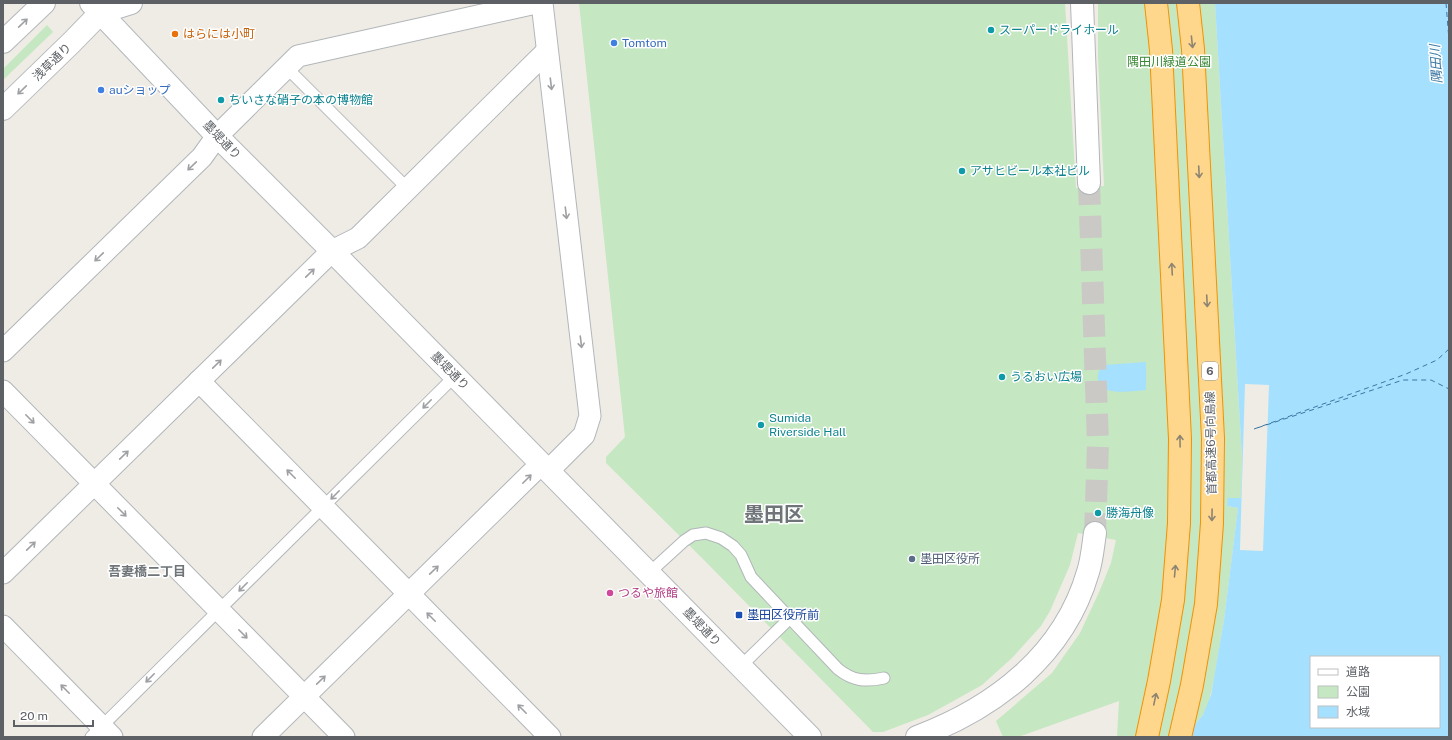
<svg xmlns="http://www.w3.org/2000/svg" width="1452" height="740" font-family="'Public Sans','Noto Sans JP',sans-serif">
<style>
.green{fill:#c5e7c1}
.water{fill:#a5e0ff;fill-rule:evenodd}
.pier{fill:#efece5}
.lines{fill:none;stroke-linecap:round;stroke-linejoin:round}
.ferry{stroke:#3b77a1;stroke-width:1;stroke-dasharray:5 4;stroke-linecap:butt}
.tertiary-tunnel{stroke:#cac9c5;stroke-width:22;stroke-dasharray:22 11;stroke-linecap:butt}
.service-casing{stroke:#b2b6ba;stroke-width:13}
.minor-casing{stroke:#b2b6ba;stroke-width:23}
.tertiary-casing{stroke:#b2b6ba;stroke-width:24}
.secondary-casing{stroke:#b4b8bd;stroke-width:24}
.motorway-casing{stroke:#f49100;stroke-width:24}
.service{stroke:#fff;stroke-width:11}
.minor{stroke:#fff;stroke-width:21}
.tertiary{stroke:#fff;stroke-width:22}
.secondary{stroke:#fff;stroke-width:22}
.motorway{stroke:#fed78d;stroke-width:22}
.oneway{stroke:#9ea0a3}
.oneway2{stroke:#8d8472}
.culture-dot{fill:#0f9aa8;stroke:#fff;stroke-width:1.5}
.food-dot{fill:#e8710a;stroke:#fff;stroke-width:1.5}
.shop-dot{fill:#3f7fe0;stroke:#fff;stroke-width:1.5}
.service-dot{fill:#5c6f8a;stroke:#fff;stroke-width:1.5}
.hotel-dot{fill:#d1479c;stroke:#fff;stroke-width:1.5}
.transit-dot{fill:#1a4fb4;stroke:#fff;stroke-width:1.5}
.labels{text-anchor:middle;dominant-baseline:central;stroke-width:3;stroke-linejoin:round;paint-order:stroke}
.shield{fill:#fff;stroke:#8e9094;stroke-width:1}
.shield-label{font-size:11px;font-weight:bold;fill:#5d6166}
.culture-label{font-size:12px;fill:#0d838f;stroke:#fff;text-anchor:start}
.food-label{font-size:12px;fill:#c56008;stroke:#fff;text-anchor:start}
.shop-label{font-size:12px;fill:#366cbe;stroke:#fff;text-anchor:start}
.street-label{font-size:12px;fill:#5d6166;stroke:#fff}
.park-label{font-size:12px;fill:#388634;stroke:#fff}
.service-label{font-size:12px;fill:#4e5e75;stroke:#fff;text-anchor:start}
.hotel-label{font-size:12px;fill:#b23c85;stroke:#fff;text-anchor:start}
.transit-label{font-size:12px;fill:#164399;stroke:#fff;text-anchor:start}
.water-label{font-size:13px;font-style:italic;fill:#3b77a1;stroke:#fff}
.neighbourhood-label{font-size:13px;font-weight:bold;fill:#6e7478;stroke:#fff}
.town-label{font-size:20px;font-weight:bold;fill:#6e7478;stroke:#fff}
</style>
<rect width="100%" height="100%" fill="#efece5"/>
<!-- green -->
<g class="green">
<path d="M579,3h486l11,185 28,-2 -6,-129v-54h117l27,454 -1,42 -12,-1 -2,8 11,2 -14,112 -10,59 -6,27 -5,9 -13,15 -8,7h-65l2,-36 -101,36h-15l-7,-16 56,-48 28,-40 20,-43 11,-27 5,-23 -38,-7 -8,32 -20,46 -9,15 -29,32 -30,27 -25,14 -29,16 -45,17h-10l-171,-174 -96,-95v-6l19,-20z"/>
<path d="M47,25l6,7 -50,48v-11z"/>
</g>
<!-- water -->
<g class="water">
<path d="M1215,3h234v734h-267l8,-7 13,-15 8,-20 13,-75 14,-112 -11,-2 1,-8h13l1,-41zM1311,657h128v70h-128z"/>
<path d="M1146,362v28c-13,1 -47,7 -48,-11 -1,-6 2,-10 6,-14z"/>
</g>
<!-- pier -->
<path class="pier" d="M1245,384l24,1 -6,166 -23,-1z"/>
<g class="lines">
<!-- ferry -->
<g class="ferry">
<path d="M1446,3l3,37"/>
<path d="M1449,349l-12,11 -31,14 -152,55 149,-49h28l18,9"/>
</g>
<!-- tertiary-tunnel -->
<path class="tertiary-tunnel" d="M1089,183l9,261 -3,89"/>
<!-- service casing -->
<g class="service-casing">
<g id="service">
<path d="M286,67l122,122"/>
<path d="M649,573l35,-32 9,-6 13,-2 15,5 12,8 8,9 10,22 87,92c15,12 27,13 46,9"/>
<path d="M740,667l50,-49"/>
<path d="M91,737l364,-361"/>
</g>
</g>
<!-- minor casing -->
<g class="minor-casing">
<g id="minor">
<path d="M542,3l48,413 -6,19 -36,36"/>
<path d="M3,351l199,-194 15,-21 81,-80 238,-53"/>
<path d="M199,381l351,356"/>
<path d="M3,391l341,346"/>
<path d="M3,573l329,-322 26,-13 189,-187"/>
<path d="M3,626l109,111"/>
<path d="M263,737l278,-273"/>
</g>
</g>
<!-- tertiary casing -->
<g class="tertiary-casing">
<g id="tertiary">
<path d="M1082,3l7,180"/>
<path d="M917,737c78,-29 147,-82 171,-165 4,-12 5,-26 7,-39"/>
</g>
</g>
<!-- secondary casing -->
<g class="secondary-casing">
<g id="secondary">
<path d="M91,3l126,133 115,115 478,486"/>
<path d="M99,13l32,-10"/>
<path d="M3,42l41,-39"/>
<path d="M3,109l69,-67 38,-39"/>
</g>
</g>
<!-- motorway casing -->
<g class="motorway-casing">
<g id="motorway">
<path d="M1147,737l12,-56 14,-81 6,-77 1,-84 -19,-389 -5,-47"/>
<path d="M1180,737l12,-52 14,-81 6,-81 1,-85 -20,-389 -5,-46"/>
</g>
</g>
<!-- service -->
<use href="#service" class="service"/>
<!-- minor -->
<use href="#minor" class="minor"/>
<!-- tertiary -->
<use href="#tertiary" class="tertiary"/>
<!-- secondary -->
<use href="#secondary" class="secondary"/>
<!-- motorway -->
<use href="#motorway" class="motorway"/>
</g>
<!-- one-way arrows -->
<defs><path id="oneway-shaft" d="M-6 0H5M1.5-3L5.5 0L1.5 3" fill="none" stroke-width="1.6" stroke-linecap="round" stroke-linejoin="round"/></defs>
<g class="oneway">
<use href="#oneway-shaft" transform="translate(23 23) rotate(-44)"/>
<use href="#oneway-shaft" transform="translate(551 84) rotate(83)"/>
<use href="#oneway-shaft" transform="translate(22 90) rotate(136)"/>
<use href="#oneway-shaft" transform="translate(192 166) rotate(136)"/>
<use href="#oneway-shaft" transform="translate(566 213) rotate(83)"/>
<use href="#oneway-shaft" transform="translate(99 257) rotate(136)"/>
<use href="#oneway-shaft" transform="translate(310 273) rotate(-44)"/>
<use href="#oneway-shaft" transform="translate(581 342) rotate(83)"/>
<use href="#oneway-shaft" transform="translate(217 364) rotate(-44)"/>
<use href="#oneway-shaft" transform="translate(427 404) rotate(135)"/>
<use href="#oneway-shaft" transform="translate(30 419) rotate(45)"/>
<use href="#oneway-shaft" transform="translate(124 455) rotate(-44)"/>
<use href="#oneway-shaft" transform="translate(291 474) rotate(-135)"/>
<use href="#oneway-shaft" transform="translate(527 479) rotate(-45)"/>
<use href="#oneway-shaft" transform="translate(335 495) rotate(135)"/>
<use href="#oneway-shaft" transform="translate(122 512) rotate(45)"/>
<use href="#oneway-shaft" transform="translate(31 546) rotate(-44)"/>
<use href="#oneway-shaft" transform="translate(434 570) rotate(-44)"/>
<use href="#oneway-shaft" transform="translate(243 587) rotate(135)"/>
<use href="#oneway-shaft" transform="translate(431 617) rotate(-135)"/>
<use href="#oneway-shaft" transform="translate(243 634) rotate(45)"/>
<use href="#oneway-shaft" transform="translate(150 678) rotate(135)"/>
<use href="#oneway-shaft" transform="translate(321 680) rotate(-44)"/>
<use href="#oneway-shaft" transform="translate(65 689) rotate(-135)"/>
<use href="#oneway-shaft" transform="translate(522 709) rotate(-135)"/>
</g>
<g class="oneway2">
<use href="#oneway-shaft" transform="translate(1192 42) rotate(84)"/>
<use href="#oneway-shaft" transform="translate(1199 172) rotate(87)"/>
<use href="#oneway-shaft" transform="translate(1172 269) rotate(-93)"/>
<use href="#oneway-shaft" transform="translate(1207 301) rotate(87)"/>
<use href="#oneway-shaft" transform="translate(1180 441) rotate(-91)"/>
<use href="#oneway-shaft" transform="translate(1212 515) rotate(91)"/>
<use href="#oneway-shaft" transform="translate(1175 571) rotate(-85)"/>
<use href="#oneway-shaft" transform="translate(1155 699) rotate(-78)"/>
</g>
<!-- markers -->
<g class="culture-dot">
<circle cx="991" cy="30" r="4"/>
<circle cx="221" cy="100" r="4"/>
<circle cx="962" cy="171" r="4"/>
<circle cx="1002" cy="377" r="4"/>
<circle cx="761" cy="425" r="4"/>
<circle cx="1098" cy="513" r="4"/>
</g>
<circle class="food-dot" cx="175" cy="34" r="4"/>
<g class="shop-dot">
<circle cx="614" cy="43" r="4"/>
<circle cx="101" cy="90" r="4"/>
</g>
<circle class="service-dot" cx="912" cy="559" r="4"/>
<circle class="hotel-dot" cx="610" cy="593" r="4"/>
<rect class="transit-dot" x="735" y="611" width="8" height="8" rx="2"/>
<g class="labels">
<!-- shield labels -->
<rect class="shield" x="1202" y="362" width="16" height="18" rx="3"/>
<g class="shield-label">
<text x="1210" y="371">6</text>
</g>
<!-- culture labels -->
<g class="culture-label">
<text x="999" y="30">スーパードライホール</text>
<text x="229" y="100">ちいさな硝子の本の博物館</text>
<text x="970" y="171">アサヒビール本社ビル</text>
<text x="1010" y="377">うるおい広場</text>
<text x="769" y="418">Sumida<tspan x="769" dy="14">Riverside Hall</tspan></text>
<text x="1106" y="513">勝海舟像</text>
</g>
<!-- food labels -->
<g class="food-label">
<text x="183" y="34">はらには小町</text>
</g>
<!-- shop labels -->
<g class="shop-label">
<text x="622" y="43">Tomtom</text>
<text x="109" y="90">auショップ</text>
</g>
<!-- street labels -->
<g class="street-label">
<text transform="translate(52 62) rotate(-44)">浅草通り</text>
<text transform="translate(222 140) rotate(46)">墨堤通り</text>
<text transform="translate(450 371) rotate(45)">墨堤通り</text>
<text transform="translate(1211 443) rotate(-91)">首都高速6号向島線</text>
<text transform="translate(702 627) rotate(46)">墨堤通り</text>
</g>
<!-- park labels -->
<g class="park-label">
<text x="1169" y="62">隅田川緑道公園</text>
</g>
<!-- service labels -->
<g class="service-label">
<text x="920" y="559">墨田区役所</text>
</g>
<!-- hotel labels -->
<g class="hotel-label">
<text x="618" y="593">つるや旅館</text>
</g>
<!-- transit labels -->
<g class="transit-label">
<text x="747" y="615">墨田区役所前</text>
</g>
<!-- water labels -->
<g class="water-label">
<text transform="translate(1436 64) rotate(-94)">隅田川</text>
</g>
<!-- neighbourhood labels -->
<g class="neighbourhood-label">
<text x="147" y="571">吾妻橋二丁目</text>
</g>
<!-- town labels -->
<g class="town-label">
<text x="774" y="514">墨田区</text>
</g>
</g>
<!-- border -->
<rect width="1452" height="740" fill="none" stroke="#5d6166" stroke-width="8"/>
<!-- legend -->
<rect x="1310" y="656" width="130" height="72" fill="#ffffff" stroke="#bec0c2"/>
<rect x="1318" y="669" width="20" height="6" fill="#ffffff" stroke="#bec0c2"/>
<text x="1346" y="676" font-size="12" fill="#5d6166">道路</text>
<rect x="1318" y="686" width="20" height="12" fill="#c5e7c1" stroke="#bec0c2"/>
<text x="1346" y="696" font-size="12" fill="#5d6166">公園</text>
<rect x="1318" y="706" width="20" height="12" fill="#a5e0ff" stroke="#bec0c2"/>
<text x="1346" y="716" font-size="12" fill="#5d6166">水域</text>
<!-- scale -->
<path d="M14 720v6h79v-6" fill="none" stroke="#5d6166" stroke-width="2"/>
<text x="20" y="720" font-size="12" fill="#5d6166" stroke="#ffffff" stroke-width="3" paint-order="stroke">20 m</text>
</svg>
